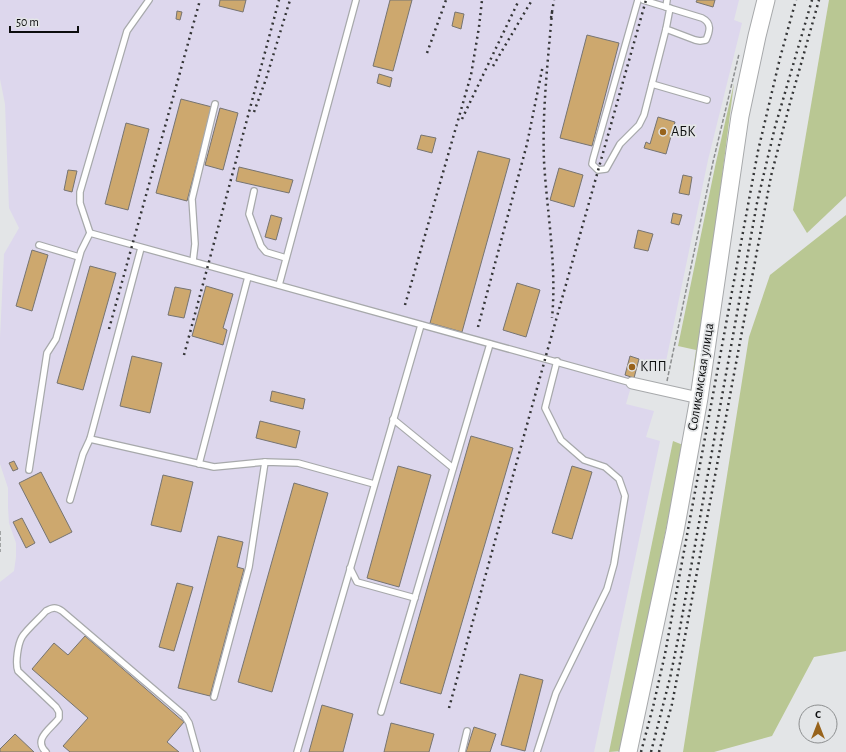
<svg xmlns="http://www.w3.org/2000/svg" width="846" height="752" font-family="'Alegreya Sans',sans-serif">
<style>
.industrial{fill:#ddd7ed}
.green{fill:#b9c793}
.building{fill:#cda86e;stroke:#767472}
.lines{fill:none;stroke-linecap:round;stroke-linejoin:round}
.service-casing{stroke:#a7a9ab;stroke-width:8}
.minor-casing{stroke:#a7a9ab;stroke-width:13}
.primary-casing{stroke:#a7a9ab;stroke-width:19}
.path{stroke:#8c8e8f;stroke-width:1.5;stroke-dasharray:4 2;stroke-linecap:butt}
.service{stroke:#fff;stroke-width:5.5}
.minor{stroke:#fff;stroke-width:11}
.primary{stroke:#fff;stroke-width:17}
.rail{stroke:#343536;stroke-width:2.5;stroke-dasharray:2 4;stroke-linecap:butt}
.poi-dot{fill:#98631b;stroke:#e3e5e7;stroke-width:1.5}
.labels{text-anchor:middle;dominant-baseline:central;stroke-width:3.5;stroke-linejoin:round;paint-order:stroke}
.poi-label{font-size:14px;fill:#0c0d0e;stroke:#e3e5e7;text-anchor:start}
.street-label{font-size:14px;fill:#0c0d0e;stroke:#e3e5e7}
</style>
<rect width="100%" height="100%" fill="#e3e5e7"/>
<!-- industrial -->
<path class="industrial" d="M0,0h739l-5,20 8,3 -34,137 -43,206 -26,-7 -13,45 28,7 -8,26 14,4 -66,311h-594v-170l14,-11 2,-14v-14l-7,-20 -1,-15v-20l-8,-24v-126l4,-84 15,-26 -10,-20 -4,-104 -5,-25z"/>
<!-- green -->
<g class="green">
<path d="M829,0h17v196l-39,37 -14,-23z"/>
<path d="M734,83l-37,289 -4,-1 3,-21 -18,-4 38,-184z"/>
<path d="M846,215v436l-32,6 -42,79 -58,16h-31l66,-415 21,-62z"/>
<path d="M673,441l10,4 -62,306 -12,1z"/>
</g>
<!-- building -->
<g class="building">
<path d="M220,0h26l-3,12 -24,-6z"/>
<path d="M390,0h22l-19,71 -20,-5z"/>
<path d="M697,0h18l-2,7 -17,-5z"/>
<path d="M177,11l5,1 -2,8 -4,-1z"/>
<path d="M455,12l9,2 -3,15 -9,-3z"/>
<path d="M587,35l32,8 -27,103 -32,-8z"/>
<path d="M379,74l13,4 -2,9 -13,-4z"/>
<path d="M181,99l31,8 -25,94 -31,-8z"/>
<path d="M220,108l18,5 -15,57 -18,-5z"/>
<path d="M658,117l17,5 -9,32 -22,-6 2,-6 4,2z"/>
<path d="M126,123l23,6 -21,81 -23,-6z"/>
<path d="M421,135l15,3 -4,15 -15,-4z"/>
<path d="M478,151l32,8 -48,173 -32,-9z"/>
<path d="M239,167l54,13 -4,13 -53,-12z"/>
<path d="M559,168l24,7 -9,32 -24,-7z"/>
<path d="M68,170l9,1 -5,21 -8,-2z"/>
<path d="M683,175l9,2 -3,18 -10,-2z"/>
<path d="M673,213l9,2 -3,10 -8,-2z"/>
<path d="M271,215l11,3 -6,22 -11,-3z"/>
<path d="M638,230l15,4 -5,17 -14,-3z"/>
<path d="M32,250l16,5 -16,56 -16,-5z"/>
<path d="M90,266l26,7 -33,117 -26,-7z"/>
<path d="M517,283l23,7 -14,47 -23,-7z"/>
<path d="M206,286l27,8 -10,34 4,2 -4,15 -31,-9z"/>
<path d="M175,287l16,3 -7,28 -16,-3z"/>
<path d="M132,356l30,7 -12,50 -30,-7z"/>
<path d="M630,356l9,3 -5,19 -9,-3z"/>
<path d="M272,391l33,8 -2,10 -33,-8z"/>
<path d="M260,421l40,10 -4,17 -40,-10z"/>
<path d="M471,436l42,12 -72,246 -41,-11z"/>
<path d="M14,461l4,8 -5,2 -4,-8z"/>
<path d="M398,466l33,9 -32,112 -32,-9z"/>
<path d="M572,466l20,6 -20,67 -20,-6z"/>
<path d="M41,472l31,60 -22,11 -31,-60z"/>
<path d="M163,475l30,7 -12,50 -30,-7z"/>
<path d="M294,483l34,10 -56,199 -34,-10z"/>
<path d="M22,518l13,25 -9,5 -13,-26z"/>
<path d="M218,536l25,6 -6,25 7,2 -34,127 -32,-8z"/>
<path d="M177,583l16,4 -19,64 -15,-4z"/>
<path d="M85,636l99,86 -17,20 12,10h-109l-7,-6 25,-28 -56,-49 22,-26 14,12z"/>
<path d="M520,674l23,6 -18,71 -24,-6z"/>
<path d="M322,705l31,9 -10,38h-34z"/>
<path d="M391,723l43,11 -5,18h-45z"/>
<path d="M474,727l22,7 -6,18h-24z"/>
<path d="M15,734l19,18h-34v-3z"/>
</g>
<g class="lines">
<!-- service casing -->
<g class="service-casing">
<g id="service">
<path d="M638,0l-45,159 -1,5 6,6 8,-1 14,-25 19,-19 5,-10 22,-86"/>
<path d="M643,0l59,18c10,5 8,13 4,22l-6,1 -5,-1 -29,-11 4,-21"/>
<path d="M666,7l1,-7"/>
<path d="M652,84l55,16"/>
<path d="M254,191l-5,23 12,32 5,6 20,6"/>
<path d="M90,233l542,150"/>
<path d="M90,233l-10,-30v-11l47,-161 22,-31"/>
<path d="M39,245l40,12"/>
<path d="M193,261l2,-17 -3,-45 23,-95"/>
<path d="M279,285l77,-285"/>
<path d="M393,419l60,49"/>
<path d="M90,439l124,28 51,-5 33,1 76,21"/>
<path d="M199,464l49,-187"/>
<path d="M29,470l18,-117 9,-14 25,-88 9,-18"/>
<path d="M70,500l13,-46 7,-15 51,-191"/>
<path d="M350,568l7,14 58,16"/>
<path d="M214,697l35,-130 16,-105"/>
<path d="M381,712l109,-368"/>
<path d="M46,752c-14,-13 6,-24 13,-34v-6l-3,-5 -38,-36c-3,-8 0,-27 4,-34 5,-8 18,-19 24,-26 7,-4 10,-4 16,0l122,104 5,8 8,29"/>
<path d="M297,752l124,-427"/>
<path d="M462,752l5,-21"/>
<path d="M537,752l19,-59 51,-104 7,-25 11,-68 -6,-17 -14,-12 -21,-7 -23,-20 -16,-32 12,-47"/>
</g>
</g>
<!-- minor casing -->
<g class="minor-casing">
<path id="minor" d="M632,383l67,15"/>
</g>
<!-- primary casing -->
<g class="primary-casing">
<path id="primary" d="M628,752l47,-221 24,-133 41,-282 17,-80 9,-36"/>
</g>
<!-- path -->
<g class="path">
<path d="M667,381l46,-219 26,-108"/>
<path d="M0,531v21"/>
</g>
<!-- service -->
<use href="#service" class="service"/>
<!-- minor -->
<use href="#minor" class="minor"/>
<!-- primary -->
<use href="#primary" class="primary"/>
<!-- rail -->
<g class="rail">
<path d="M552,12c-4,49 -10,99 -8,149 3,52 13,105 8,157"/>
<path d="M551,18l3,-18"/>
<path d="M427,53l19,-53"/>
<path d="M493,66l39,-66"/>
<path d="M254,112l12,-33 24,-79"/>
<path d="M462,119l57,-119"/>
<path d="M405,305l66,-230 8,-48 3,-27"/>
<path d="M478,327l49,-183 16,-79"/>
<path d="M109,329l91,-329"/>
<path d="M184,355l95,-355"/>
<path d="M449,708l98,-356 99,-352"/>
<path d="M641,752l12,-45 12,-53 93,-503 22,-93 16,-58"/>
<path d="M651,752l19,-74 8,-39 79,-436 18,-76 37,-127"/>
<path d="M659,752l13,-48 11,-57 88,-471 19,-73 29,-103"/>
</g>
</g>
<!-- markers -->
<g class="poi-dot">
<circle cx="663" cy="132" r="4"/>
<circle cx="632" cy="367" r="4"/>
</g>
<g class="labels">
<!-- poi labels -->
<g class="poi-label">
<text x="671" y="132">АБК</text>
<text x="640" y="367">КПП</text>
</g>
<!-- street labels -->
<g class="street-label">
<text transform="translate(701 377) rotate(-81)">Соликамская улица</text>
</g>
</g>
<!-- north arrow -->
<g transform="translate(818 724)"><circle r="19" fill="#e3e5e7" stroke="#8d8f90"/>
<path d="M0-3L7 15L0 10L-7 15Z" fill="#98631b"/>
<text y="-6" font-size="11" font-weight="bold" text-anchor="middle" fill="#0c0d0e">С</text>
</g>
<!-- scale -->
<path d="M10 26v6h68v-6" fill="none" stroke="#0c0d0e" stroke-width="2"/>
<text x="16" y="26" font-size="12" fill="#0c0d0e" stroke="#e3e5e7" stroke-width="3" paint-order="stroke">50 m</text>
</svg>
